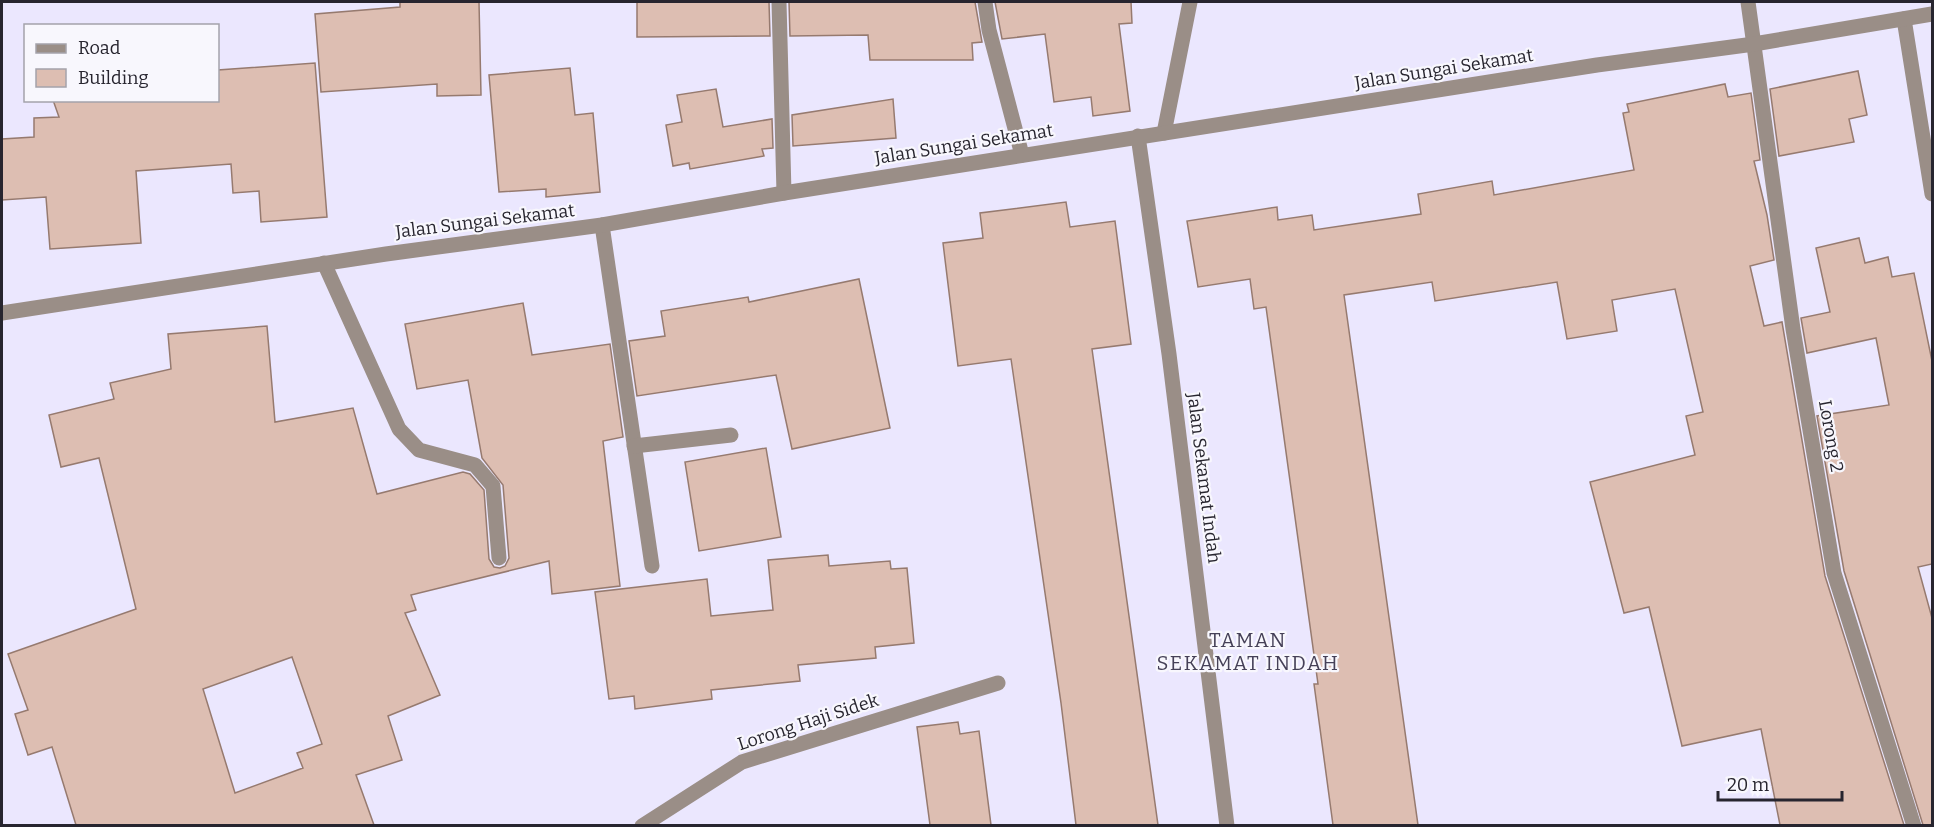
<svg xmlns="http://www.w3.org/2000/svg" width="1934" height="827" font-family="Bitter,serif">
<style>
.building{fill:#ddbeb2;stroke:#967a6f;stroke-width:1.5;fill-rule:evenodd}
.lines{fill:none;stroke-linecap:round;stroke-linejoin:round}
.minor{stroke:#9a8e87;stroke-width:15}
.labels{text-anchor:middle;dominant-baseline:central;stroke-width:4.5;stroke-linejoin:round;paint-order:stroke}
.street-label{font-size:18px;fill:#27252f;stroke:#f8f7fd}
.neighbourhood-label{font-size:20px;letter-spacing:1.5px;fill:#464158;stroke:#f8f7fd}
</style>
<rect width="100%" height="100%" fill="#ebe7fe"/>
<!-- building -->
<g class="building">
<path d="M400,2h79l2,93 -44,1v-12l-116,8 -6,-78 85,-7z"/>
<path d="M637,2h132l1,34 -133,1z"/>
<path d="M789,2h186l7,40 -10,1 1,17h-103l-2,-25 -78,1z"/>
<path d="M995,2h136l1,21 -13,1 11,87 -37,5 -2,-19 -37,5 -9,-68 -43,5z"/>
<path d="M315,63l12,154 -66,5 -2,-31 -26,2 -2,-29 -95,7 5,72 -91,6 -4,-52 -44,3v-61l32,-2v-19l25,-1 -6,-17h165v-30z"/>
<path d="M570,68l5,47 18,-2 7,79 -54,5v-8l-47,3 -10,-117z"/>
<path d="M1858,71l9,44 -18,4 5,23 -75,14 -9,-67z"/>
<path d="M1725,84l3,13 23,-4 9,67 -6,1 13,54 7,45 -24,6 14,60 18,-4 43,254 79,249h-124l-19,-96 -79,17 -33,-139 -25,6 -34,-131 105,-27 -9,-39 17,-4 -28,-123 -63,11 5,31 -50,8 -10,-57 -122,19 -3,-19 -88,13 74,530h-85l-19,-141h4l-52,-377 -12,2 -4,-30 -52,8 -11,-66 90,-14 1,13 34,-5 2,15 107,-16 -3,-20 74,-13 2,14 140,-25 -11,-57 6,-1 -2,-8z"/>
<path d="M716,89l7,38 49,-8 1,29 -11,1 2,7 -74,13 -1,-6 -16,3 -7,-41 16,-3 -5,-27z"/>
<path d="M893,99l3,39 -103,8 -1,-31z"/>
<path d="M1066,202l4,25 45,-6 16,123 -39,5 66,476h-82l-15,-122 -50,-344 -53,7 -15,-123 40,-5 -3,-25z"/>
<path d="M1859,238l6,25 23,-6 4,20 22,-4 18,88v203l-14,3 14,51v207h-9l-79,-254 -27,-155 72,-11 -13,-67 -69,15 -6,-35 29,-6 -14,-64z"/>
<path d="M859,279l31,149 -98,21 -16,-74 -139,21 -8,-55 36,-5 -4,-25 87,-14 1,5z"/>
<path d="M523,303l9,52 78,-11 13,93 -20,4 17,145 -68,8 -3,-33 -138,34 5,15 -11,3 35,82 -52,21 14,44 -46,15 18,50h-298l-24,-78 -24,8 -13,-41 13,-4 -20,-56 128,-45 -37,-151 -38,9 -12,-52 65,-16 -4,-16 61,-14 -3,-35 99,-8 8,96 78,-14 24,86 86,-22 7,2 14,16 5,69 5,8 6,1 5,-2 4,-8 -6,-73 -21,-27 -14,-78 -51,9 -12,-65zM292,657l30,87 -25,9 6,15 -68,25 -32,-104z"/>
<path d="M766,448l15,89 -82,14 -14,-89z"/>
<path d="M828,555l1,11 61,-5 1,8 16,-1 7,75 -39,4 1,11 -78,7 2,16 -89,9 1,9 -77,10 -1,-13 -25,3 -14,-107 112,-13 4,37 62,-6 -5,-50z"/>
<path d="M958,722l2,12 19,-3 12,94h-61l-13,-98z"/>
</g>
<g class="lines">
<!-- minor -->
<g class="minor">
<path d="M779,2l5,191"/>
<path d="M985,2l4,28 33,125"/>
<path d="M1748,2l45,327 41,244 80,253"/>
<path d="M1904,19l28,175"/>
<path d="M1164,133l26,-131"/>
<path d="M1138,136l31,218 58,472"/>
<path d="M602,225l50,341"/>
<path d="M324,263l75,166 20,21 56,15 18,21 6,72"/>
<path d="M2,313l384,-59 216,-29 182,-32 813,-128 157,-21 178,-30"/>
<path d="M634,446l97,-11"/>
<path d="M642,826l100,-64 256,-79"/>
</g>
</g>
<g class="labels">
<!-- street labels -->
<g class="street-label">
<text transform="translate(1444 69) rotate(-9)">Jalan Sungai Sekamat</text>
<text transform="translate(964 144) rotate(-9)">Jalan Sungai Sekamat</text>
<text transform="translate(485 221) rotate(-7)">Jalan Sungai Sekamat</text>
<text transform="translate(1831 436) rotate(80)">Lorong 2</text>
<text transform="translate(1204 478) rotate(83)">Jalan Sekamat Indah</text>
<text transform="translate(808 722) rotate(-18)">Lorong Haji Sidek</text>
</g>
<!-- neighbourhood labels -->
<g class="neighbourhood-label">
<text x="1248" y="640">TAMAN<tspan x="1248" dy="23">SEKAMAT INDAH</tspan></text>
</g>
</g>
<!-- border -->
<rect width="1934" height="827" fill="none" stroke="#27252f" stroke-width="6"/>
<!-- legend -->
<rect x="24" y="24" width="195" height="78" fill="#f8f7fd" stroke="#a4a3ab" stroke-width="1.5"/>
<rect x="36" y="44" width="30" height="9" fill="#9a8e87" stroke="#a4a3ab" stroke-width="1.5"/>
<text x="78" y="54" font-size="18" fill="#27252f">Road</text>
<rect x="36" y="69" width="30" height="18" fill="#ddbeb2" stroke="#a4a3ab" stroke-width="1.5"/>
<text x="78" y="84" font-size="18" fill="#27252f">Building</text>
<!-- scale -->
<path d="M1718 791v9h124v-9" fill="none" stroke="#27252f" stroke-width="3"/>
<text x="1727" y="791" font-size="18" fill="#27252f" stroke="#f8f7fd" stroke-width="4.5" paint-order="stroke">20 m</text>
</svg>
